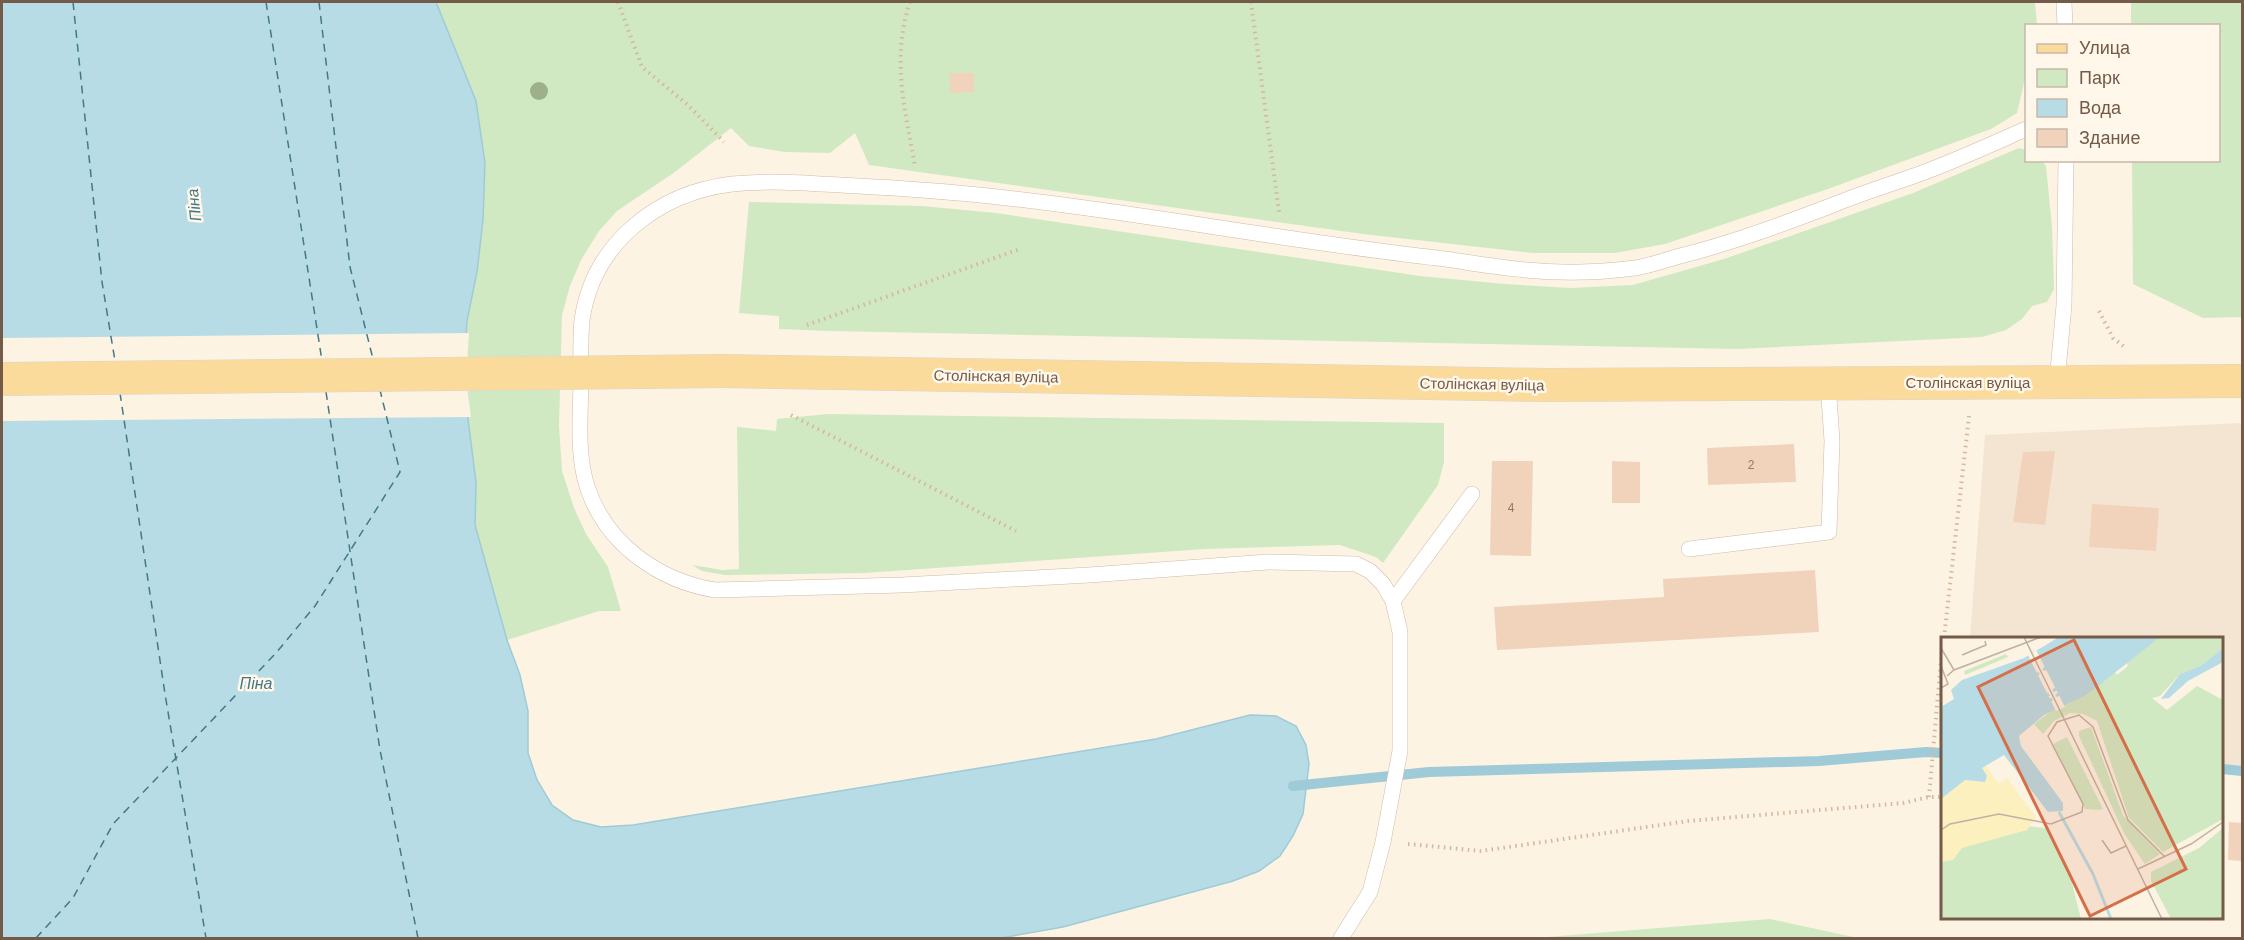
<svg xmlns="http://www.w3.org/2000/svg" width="2244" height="940" font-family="Helvetica,sans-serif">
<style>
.residential{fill:#f3e5d1}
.green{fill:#d0e9c2}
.water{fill:#b8dce5;stroke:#9ecbd7;stroke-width:1.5}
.pier{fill:#fcf3e3}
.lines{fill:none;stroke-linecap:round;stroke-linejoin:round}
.stream{stroke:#9ecbd7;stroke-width:10}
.ferry{stroke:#437986;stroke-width:1.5;stroke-dasharray:8 6;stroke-linecap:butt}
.building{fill:#f1d3bb}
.service-casing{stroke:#cdbbaa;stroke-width:16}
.primary-casing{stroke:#dbd4d0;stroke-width:34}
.path{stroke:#d5b69e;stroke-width:4;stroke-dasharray:1.5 4.5;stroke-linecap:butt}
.service{stroke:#fff;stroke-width:15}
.primary{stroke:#fadb9c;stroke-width:33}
.primary-bridge-casing{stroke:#dbd4d0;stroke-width:34;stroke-linecap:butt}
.primary-bridge{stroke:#fadb9c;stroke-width:33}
.tree{fill:#9db08a}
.labels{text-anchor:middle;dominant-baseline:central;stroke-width:5;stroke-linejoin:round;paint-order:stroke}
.number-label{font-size:12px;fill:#927866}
.street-label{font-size:15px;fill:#735a49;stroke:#fff7e9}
.water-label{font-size:16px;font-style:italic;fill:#437986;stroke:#fff7e9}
.inset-river{fill:none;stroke:#b8dce5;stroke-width:3}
.inset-road{fill:none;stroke:#c1b1a0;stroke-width:1.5}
.view{fill:#d46f49;fill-opacity:0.15;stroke:#d46f49;stroke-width:3}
.inset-edge{fill:none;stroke:#735a49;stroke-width:3}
</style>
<rect width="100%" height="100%" fill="#fcf3e3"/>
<!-- residential -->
<path class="residential" d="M2242,423v345l-20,-3v-127h-252l15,-203z"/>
<!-- green -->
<g class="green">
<path d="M436,2h1599l2,23 -11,1v48l-9,39 -26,16 -166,61 -160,54 -50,9h-83l-169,-19 -494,-69 -14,-32 -25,20 -45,-1 -36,-6 -18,-18 -56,44 -58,39 -18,20 -18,29 -11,26 -8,29 -3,111 3,45 12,37 12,26 22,33 13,44h-22l-92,29 -32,-115 1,-43 -13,-102 4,-59 10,-49 6,-52 2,-57 -9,-62z"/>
<path d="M2131,2h111v315l-39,1 -70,-34 -1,-123 86,-1v-134l-87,-1z"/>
<path d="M2019,148l7,2v10l16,1 4,5 6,61 2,62 -7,13 -15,4 -10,13 -16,11 -24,7 -243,12 -909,-18 -51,-2v-13l-40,-3 10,-111 173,4 74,7 424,63 85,8 65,4 63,-3 91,-26 189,-66z"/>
<path d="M828,414l616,9v39l-6,23 -55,78 -7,-6 -36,-12 -135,4 -341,24 -139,2 -23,-4 -10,-6 30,5 17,-1 -2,-142 39,4 1,-12z"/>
<path d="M1770,919l88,19h-323z"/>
</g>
<!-- water -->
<path class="water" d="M2,2h434l40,99 9,62 -2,57 -6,52 -10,49 -4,59 13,102 -1,43 32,115 13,35 8,36v42l9,27 15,25 21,15 28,7 32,-2 523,-86 94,-24 26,1 20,10 10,19 3,19 -6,50 -10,22 -13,20 -21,15 -26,10 -170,46 -62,11h-999z"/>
<!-- pier -->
<path class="pier" d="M469,333l-3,46 5,38 -469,4v-83z"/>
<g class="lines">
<!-- stream -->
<g class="stream">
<path d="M2222,769l20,2"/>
<path d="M1293,786l136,-14 390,-11 107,-9 16,1"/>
</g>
<!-- ferry -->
<g class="ferry">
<path d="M73,2l29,280 13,79"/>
<path d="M266,2l56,359"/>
<path d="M319,2l31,265 23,92"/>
<path d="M326,392l54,358 38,188"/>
<path d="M120,393l45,301 41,244"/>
<path d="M36,938l37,-40 40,-74 163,-171 39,-47 85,-134 -20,-82"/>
</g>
</g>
<!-- building -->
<g class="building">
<path d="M950,73h24v19l-24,1z"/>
<path d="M1794,444l2,38 -88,3 -1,-37z"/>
<path d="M2055,451l-10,74 -32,-3 10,-70z"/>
<path d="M1492,461h41l-2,95 -41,-1z"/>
<path d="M1612,461l28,1v41h-28z"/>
<path d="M2092,504l67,4 -3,43 -67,-4z"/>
<path d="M1815,570l4,62 -322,18 -3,-43 170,-10 -1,-18z"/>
<path d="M2229,822l13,1v38l-14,-1z"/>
</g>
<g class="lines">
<!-- service casing -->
<g class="service-casing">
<g id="service">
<path d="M2064,2l1,24"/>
<path d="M2057,382l7,-77 2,-145"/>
<path d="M1689,549l140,-17 3,-91 -4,-58"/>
<path d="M1393,601l79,-107"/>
<path d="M1341,938l29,-46 13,-50 17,-91v-119l-7,-31 -10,-17 -13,-13 -14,-7 -88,-2 -179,13 -187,10 -187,5c-55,-9 -108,-45 -127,-101 -11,-30 -8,-71 -7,-103 0,-22 -1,-45 1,-66 11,-77 76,-127 150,-136 46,-5 95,1 142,3 189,9 375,50 563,71 19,2 37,6 56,8 45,7 96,8 142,2 15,-2 30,-8 45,-12 52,-13 103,-32 153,-51 29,-12 59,-21 89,-32 35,-13 70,-29 104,-44"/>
</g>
</g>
<!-- primary casing -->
<g class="primary-casing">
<path id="primary" d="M722,371l824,14 696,-4"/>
</g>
<!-- path -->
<g class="path">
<path d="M618,2l24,65 46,38 36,37"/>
<path d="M910,2c-19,56 -5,108 5,164"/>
<path d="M1251,2l28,210"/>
<path d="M2099,311l14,27 13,10"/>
<path d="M807,325l213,-76"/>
<path d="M791,415l225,116"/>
<path d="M1944,638l25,-222"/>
<path d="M1929,797l13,-148"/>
<path d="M1408,844l73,7 207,-30 215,-18 26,-6h13"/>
</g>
<!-- service -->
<use href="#service" class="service"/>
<!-- primary -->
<use href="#primary" class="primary"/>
<!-- primary-bridge casing -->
<g class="primary-bridge-casing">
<path id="primary-bridge" d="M2,379l720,-8"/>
</g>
<!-- primary-bridge -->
<use href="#primary-bridge" class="primary-bridge"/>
</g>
<!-- trees -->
<circle class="tree" cx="539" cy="91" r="9"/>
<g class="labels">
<!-- number labels -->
<g class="number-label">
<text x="1751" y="465">2</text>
<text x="1511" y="508">4</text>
</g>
<!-- street labels -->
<g class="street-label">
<text transform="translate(996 376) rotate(1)">Столінская вуліца</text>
<text x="1968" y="382">Столінская вуліца</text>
<text transform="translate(1482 384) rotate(1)">Столінская вуліца</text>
</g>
<!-- water labels -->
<g class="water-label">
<text transform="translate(194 205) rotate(-96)">Піна</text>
<text x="256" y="683">Піна</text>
</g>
</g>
<!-- overview -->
<g transform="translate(1941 637)">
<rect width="282" height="282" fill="#fcf3e3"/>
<path d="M219,0h63l-2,13 -19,15 -22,9 -20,22 -8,2 15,12 30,-24 26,14v119l-60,33 -34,-34 -32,-97 -14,-7 -13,-1 -16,8 -11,13 -9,-10 24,-18 30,-12 26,-23 3,4 11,-9 -2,-4zM65,17l2,3 -43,18 -1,-4zM150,90l32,88 37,39 -15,10 -20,-29 -46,-99v-5zM126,100l36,72 -4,1 -14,-1 -32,-65zM70,187l34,4 23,39 13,52h-140v-88zM282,191v91h-52l-20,-38v-9l48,-24z" fill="#d0e9c2"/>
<path d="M44,128l14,19 8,-6 29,39 -9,13 -65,18 -9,12 -12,2v-63l24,-19 20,2 2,-6 -6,-7z" fill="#fbf0be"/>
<path d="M118,0h101l-72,57 -44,21 -25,21 2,10 42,57v8l-15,1 -44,-57 -22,13 5,8 -2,6 -20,-2 -24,19v-92l13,-8 -3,-9 11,-10 62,-22zM282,11v14l-35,19 -19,17 -8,1 19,-25 22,-9z" fill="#b8dce5"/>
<path d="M94,11l30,59 -9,4 -29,-58z" fill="#fcf3e3"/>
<path class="inset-river" d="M102,33l52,-33M112,54l78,-54M115,59l89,-59M0,106l98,-70M0,141l108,-84M0,151l12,-9 12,-93 63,16 18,2 6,-5M118,175l34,62 18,45"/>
<path class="inset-road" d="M83,0l138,282M0,11l13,22M21,18l24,-10 -1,-4M0,29l7,18 -7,4M6,39l7,-6 87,-33M0,193l9,-6 49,-10 52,10 31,-12 1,-8 -35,-68 9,-14 22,-7 14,12 35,93 37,37M161,203l9,13 15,-7M197,232l53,-25 32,-22"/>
<path class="view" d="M133,3l112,229 -96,47 -112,-229z"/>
<rect width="282" height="282" class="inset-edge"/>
</g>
<!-- border -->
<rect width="2244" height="940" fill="none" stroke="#735a49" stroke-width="6"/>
<!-- legend -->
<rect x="2025" y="24" width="195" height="138" fill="#fff7e9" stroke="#c7b8a9" stroke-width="1.5"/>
<rect x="2037" y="44" width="30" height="9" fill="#fadb9c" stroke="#c7b8a9" stroke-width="1.5"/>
<text x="2079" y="54" font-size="18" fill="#735a49">Улица</text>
<rect x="2037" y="69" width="30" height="18" fill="#d0e9c2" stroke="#c7b8a9" stroke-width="1.5"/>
<text x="2079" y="84" font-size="18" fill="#735a49">Парк</text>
<rect x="2037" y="99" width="30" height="18" fill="#b8dce5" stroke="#c7b8a9" stroke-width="1.5"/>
<text x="2079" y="114" font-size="18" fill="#735a49">Вода</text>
<rect x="2037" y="129" width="30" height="18" fill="#f1d3bb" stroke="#c7b8a9" stroke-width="1.5"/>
<text x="2079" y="144" font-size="18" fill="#735a49">Здание</text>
</svg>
